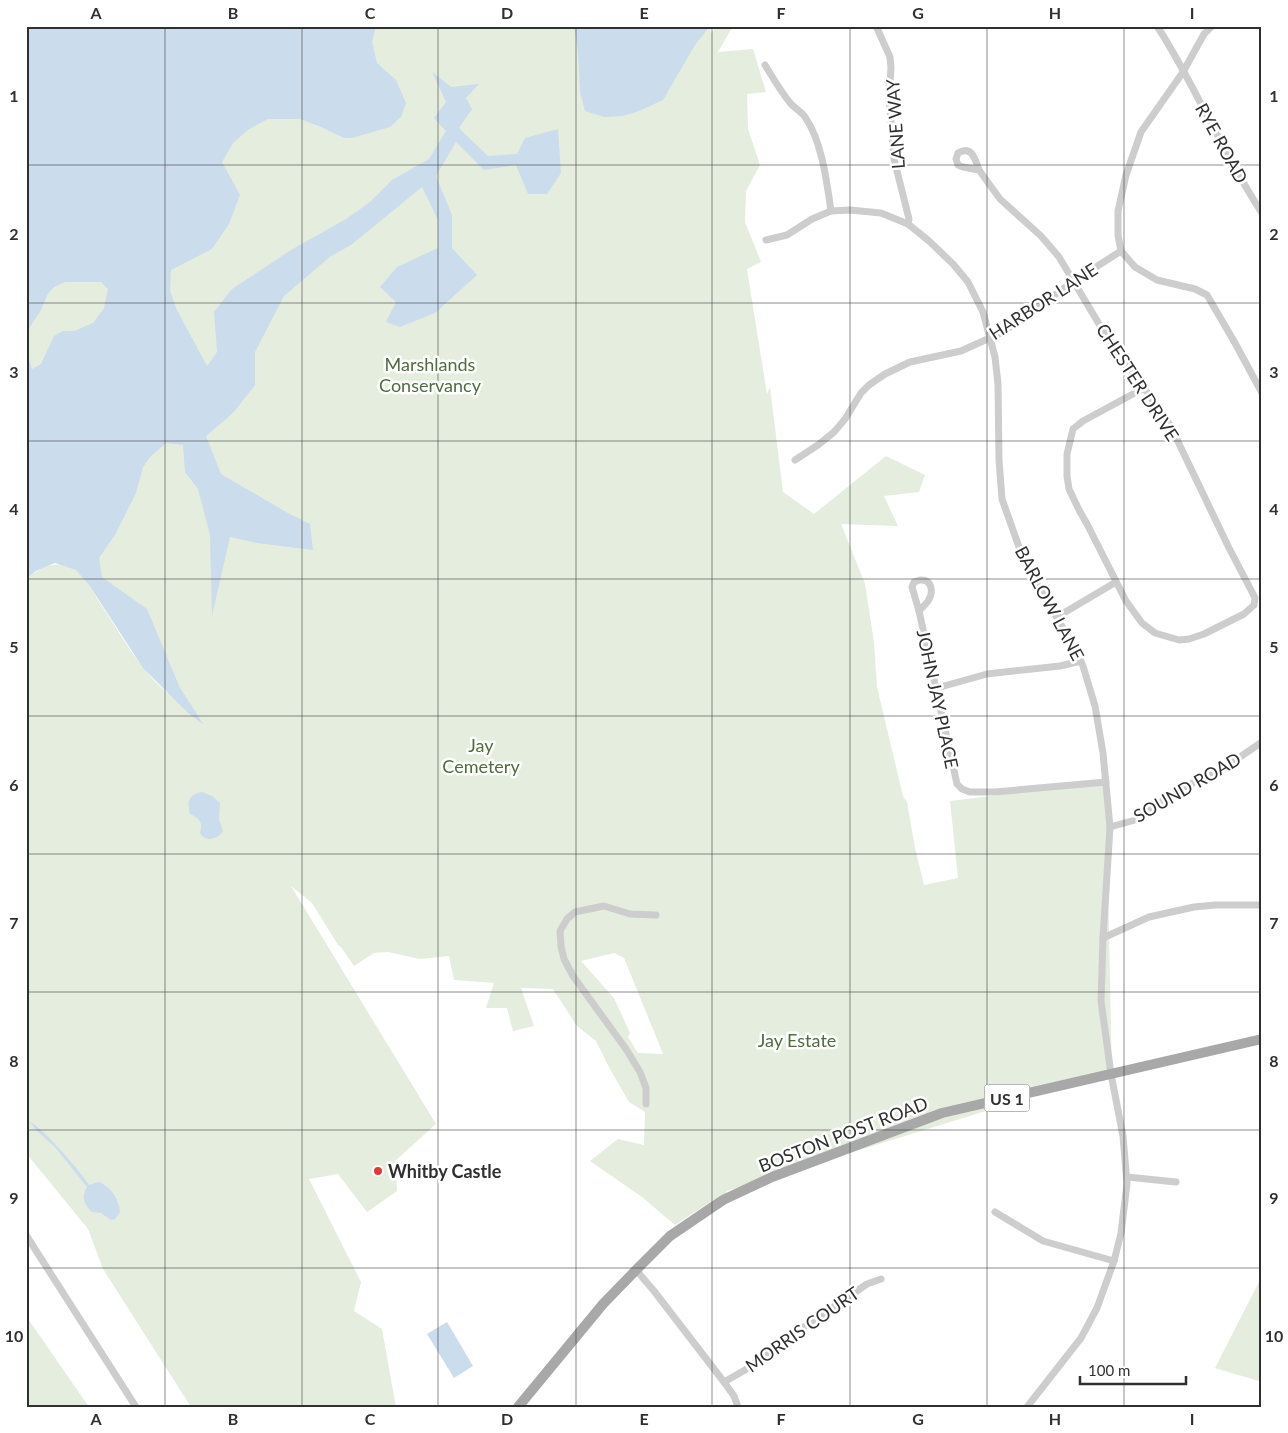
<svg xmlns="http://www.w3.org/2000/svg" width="1288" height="1433" font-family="Lato,sans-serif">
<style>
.green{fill:#e5edde;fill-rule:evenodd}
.water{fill:#cbdcec;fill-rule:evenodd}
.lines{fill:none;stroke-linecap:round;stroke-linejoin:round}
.street{stroke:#cdcdcd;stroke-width:7}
.primary{stroke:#a8a8a8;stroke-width:10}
.grid{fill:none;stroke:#303030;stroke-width:1;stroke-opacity:0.55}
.poi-dot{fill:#e33836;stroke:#fff;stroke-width:2}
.labels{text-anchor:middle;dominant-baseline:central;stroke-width:5;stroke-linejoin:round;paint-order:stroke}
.shield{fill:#fff;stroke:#6e6e6e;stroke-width:1}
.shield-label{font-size:16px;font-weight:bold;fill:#303030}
.street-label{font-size:18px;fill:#303030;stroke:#fff}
.park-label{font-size:18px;fill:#4f6c3d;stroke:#fff}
.poi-label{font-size:18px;font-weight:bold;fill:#303030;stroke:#fff;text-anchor:start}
.neatline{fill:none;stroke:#303030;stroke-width:2}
.grid-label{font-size:16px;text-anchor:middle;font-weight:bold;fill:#303030}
</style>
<rect width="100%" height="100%" fill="#fff"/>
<!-- green -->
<g class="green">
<path d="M296,26h414l1,7 6,-7h16l-15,26 35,-3 13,43 -19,2 1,35 12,36 -14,26 -1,31 16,40 -14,7 20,125 3,-7 13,105 31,22 72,-58 39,19 -6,17 -35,4 14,30 -57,-2 24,60 9,58 3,45 26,109 4,6 8,46 9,37 34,-7 -8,-77 156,-19 6,299 -2,-7 -18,4 -365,113 -4,9 -2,-5 -46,30 -33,-28 -52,-36 28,-22 26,6 1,-33 -16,-10 -19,-33 -14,-28 -19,-15 -24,-37 -32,-1 13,38 -21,5 -6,-23h-21l8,-25 -40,-3 -5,-24 -29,3 -32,-7 -14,1 -20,13 -13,-19 -3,-2 -26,-42 -21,-17 145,238 -41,37 2,30 -30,21 -29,-38 -29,5 52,103 -7,29 28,18 14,78h-205l-88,-138 -15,-40 -62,-76v-574c15,-12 31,-20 49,-10 8,5 18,22 23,31 20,30 45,76 74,96l-146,-217v-150l3,-22zM614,953l10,5 39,96 -25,-1 -10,-16 2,-4 -16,-35 -33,-37z"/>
<path d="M1262,1276v106l-47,-14z"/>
<path d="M26,1316l63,91h-63z"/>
</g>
<!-- water -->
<g class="water">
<path d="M26,26h350l-4,16 5,21 19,17 10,23 -5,14 -11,10 -38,11h-8l-23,-11 -21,-8h-32l-19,10 -16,14 -11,19 18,33 -11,29 -17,25 -41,21 -1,21 7,19 30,56 10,-14 -3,-40 18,-23 59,-39 55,-31 24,-17 22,-22 37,-21 17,-28 -12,-13 12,-16 -14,-30 19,15 28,-3 -13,14 6,11 -13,19 29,28 29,-2 8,-16 33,-9 3,44 -14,21h-19l-12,-29 -32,5 -28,-28 -20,34 16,39v33l25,27 -42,38 -35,14 -14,-5 10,-20 -16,-15 17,-20 41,-19v-28l-16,-33 -71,58 -20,11 -47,40 -29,56v33l-22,28 -27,23 15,38 65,38 24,12 3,26 -56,-7 -27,-6 -18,79 -2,-81 -12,-46 -13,-17 -2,-27 -17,-2 -15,13 -8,11 -7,26 -21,42 -16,23 3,19 45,32 33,79 24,37 -16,-12 -45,-45 -54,-83 -13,-15 -21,-7 -19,8 -10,8zM65,282h36l7,7 -4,19 -11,15 -19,8h-11l-9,5 -13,28 -9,5c-4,-12 -9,-31 -2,-42 3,-6 8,-11 11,-17 8,-17 5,-20 24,-28z"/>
<path d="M574,26h136l-15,19 -32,55 -24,11 -16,5 -19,1 -19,-6 -5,-19 -2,-40z"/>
<path d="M202,792l10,4 8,7 -1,16 4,12c-5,8 -18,12 -23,2 3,-11 0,-14 -10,-19 -3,-13 -2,-19 12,-22z"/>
<path d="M30,1122c11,4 52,51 59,63l10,-3c12,5 20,17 21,30l-5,7 -4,1 -10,-7 -9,-1c-8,-8 -11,-15 -5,-25l-32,-40 -19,-17z"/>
<path d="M447,1322l26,44 -19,12 -27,-44z"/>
</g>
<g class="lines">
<!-- street -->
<g class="street">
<path d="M876,26l14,31 1,11 -2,29 5,62 15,60 -1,5"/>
<path d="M1157,26c39,60 65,127 105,187"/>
<path d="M1212,26l-8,8 -21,38 -42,60 -15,43 -8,36v24l3,16 14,16 22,13 38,9 12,6 28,48 27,50"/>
<path d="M765,65c8,13 16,27 26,39 5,5 11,8 14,13 17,24 22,66 26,94"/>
<path d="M979,170c-4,-11 -7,-25 -21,-17l-2,6 2,6 5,2 16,3 21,29 41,37 18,21 43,72 42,59 26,37 59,123 22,42 4,8 -1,7 -10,9 -40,20 -15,5 -10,1 -24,-7 -13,-10 -16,-22 -39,-77 -8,-14 -10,-21 -2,-13v-22l6,-25 10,-8 61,-33"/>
<path d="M766,240l21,-5 25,-16 19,-8 19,-1 31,3 27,11 21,17 24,23 15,18 15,30 12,45 3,27 1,76 3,39 17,48 12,27 35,59 17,33 12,40 8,47 7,74 -7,111 -2,63 10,73 12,62 4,48 -6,49 -7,28 -17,47 -16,30 -54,69"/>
<path d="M795,460l23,-15 16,-13 11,-13 16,-26 8,-8 16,-11 25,-12 51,-11 42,-19 71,-51 47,-30"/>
<path d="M920,580c12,-1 14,12 8,21 -3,4 -6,7 -9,10l-7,-24 2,-5z"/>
<path d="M919,611l38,173 5,5 8,3h25l111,-10"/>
<path d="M1057,617l59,-35"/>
<path d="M937,688l50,-14 73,-8 21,-5"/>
<path d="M1110,827l25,-7 47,-32 39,-18 41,-28"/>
<path d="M1103,938l46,-21 45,-10 21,-2h47"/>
<path d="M646,1104v-16l-6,-16 -14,-23 -53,-73 -9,-17 -3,-13 -1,-15 7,-12 8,-7 29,-6 26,8 26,1"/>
<path d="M1127,1177l49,5"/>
<path d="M995,1212l48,29 71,20"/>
<path d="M26,1235l110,172"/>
<path d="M636,1270l18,21 70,91 10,14 4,11"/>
<path d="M724,1382l21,-12 47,-35 75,-51 14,-5"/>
</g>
<!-- primary -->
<path class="primary" d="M518,1407l85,-103 33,-34 34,-34 53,-36 49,-23 170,-64 320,-74"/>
</g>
<!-- grid -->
<path class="grid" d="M165,26v1381M302,26v1381M438,26v1381M576,26v1381M712,26v1381M850,26v1381M987,26v1381M1124,26v1381M26,165h1236M26,303h1236M26,441h1236M26,579h1236M26,716h1236M26,854h1236M26,992h1236M26,1130h1236M26,1268h1236"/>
<!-- markers -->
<circle class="poi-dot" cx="378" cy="1171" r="5"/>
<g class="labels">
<!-- shield labels -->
<rect class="shield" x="984.5" y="1084.5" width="45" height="27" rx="4"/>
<g class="shield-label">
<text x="1007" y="1098">US 1</text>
</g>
<!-- street labels -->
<g class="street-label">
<text transform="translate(895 124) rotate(-94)">LANE WAY</text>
<text transform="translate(1222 143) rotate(61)">RYE ROAD</text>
<text transform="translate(1043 301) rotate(-33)">HARBOR LANE</text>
<text transform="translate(1138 382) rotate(57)">CHESTER DRIVE</text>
<text transform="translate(1050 603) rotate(62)">BARLOW LANE</text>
<text transform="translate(938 699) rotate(78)">JOHN JAY PLACE</text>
<text transform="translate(1187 787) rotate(-30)">SOUND ROAD</text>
<text transform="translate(843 1134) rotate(-21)">BOSTON POST ROAD</text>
<text transform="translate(802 1329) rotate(-35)">MORRIS COURT</text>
</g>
<!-- park labels -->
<g class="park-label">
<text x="430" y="364">Marshlands<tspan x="430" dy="21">Conservancy</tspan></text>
<text x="481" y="745">Jay<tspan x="481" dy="21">Cemetery</tspan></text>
<text x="797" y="1040">Jay Estate</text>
</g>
<!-- poi labels -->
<g class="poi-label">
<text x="388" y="1171">Whitby Castle</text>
</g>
</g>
<!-- border -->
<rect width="1288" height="1433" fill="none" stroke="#ffffff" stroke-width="55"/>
<!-- scale -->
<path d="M1080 1376v8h106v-8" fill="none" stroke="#303030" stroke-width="2.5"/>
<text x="1088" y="1376" font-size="15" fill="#303030" stroke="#ffffff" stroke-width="4" paint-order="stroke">100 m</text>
<rect x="28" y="28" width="1232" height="1378" class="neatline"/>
<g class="grid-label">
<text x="96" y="19">A</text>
<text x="233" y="19">B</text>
<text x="370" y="19">C</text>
<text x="507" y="19">D</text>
<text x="644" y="19">E</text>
<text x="781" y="19">F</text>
<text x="918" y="19">G</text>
<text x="1055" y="19">H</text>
<text x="1192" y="19">I</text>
<text x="14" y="102">1</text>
<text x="1274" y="102">1</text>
<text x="14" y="240">2</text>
<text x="1274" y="240">2</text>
<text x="14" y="378">3</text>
<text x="1274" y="378">3</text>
<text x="14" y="515">4</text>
<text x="1274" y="515">4</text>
<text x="14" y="653">5</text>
<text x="1274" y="653">5</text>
<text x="14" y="791">6</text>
<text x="1274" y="791">6</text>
<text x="14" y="929">7</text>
<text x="1274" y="929">7</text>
<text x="14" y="1067">8</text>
<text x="1274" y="1067">8</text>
<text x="14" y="1204">9</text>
<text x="1274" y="1204">9</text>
<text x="14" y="1342">10</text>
<text x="1274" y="1342">10</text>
<text x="96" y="1425">A</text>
<text x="233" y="1425">B</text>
<text x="370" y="1425">C</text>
<text x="507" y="1425">D</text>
<text x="644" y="1425">E</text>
<text x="781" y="1425">F</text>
<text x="918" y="1425">G</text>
<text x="1055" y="1425">H</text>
<text x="1192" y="1425">I</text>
</g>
</svg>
